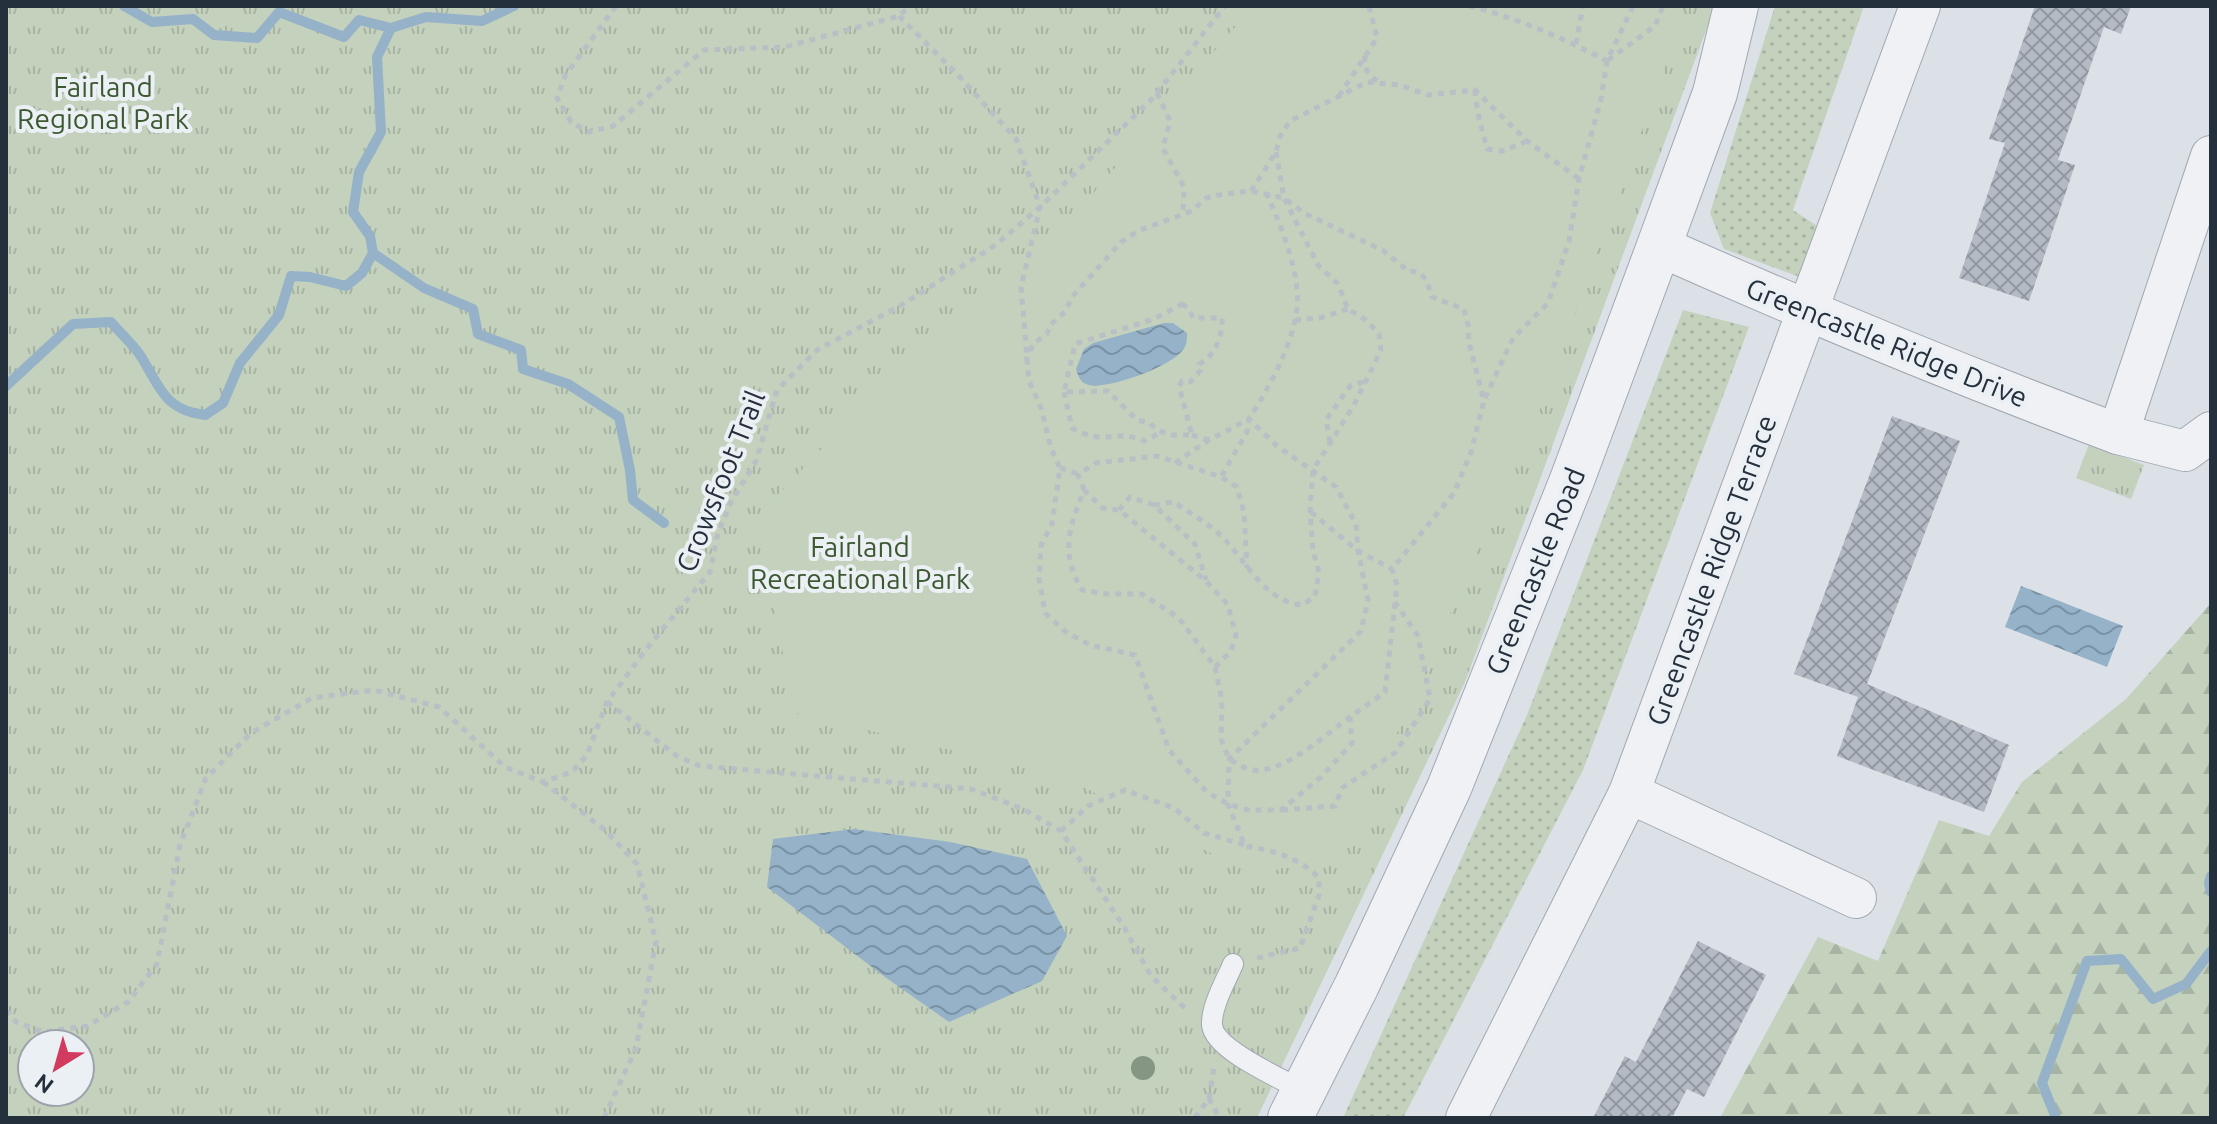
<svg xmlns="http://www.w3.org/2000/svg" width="2217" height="1124" font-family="Ubuntu,sans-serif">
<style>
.grass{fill:url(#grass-dots)}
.forest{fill:url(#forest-firs)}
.park{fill:url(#park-tufts);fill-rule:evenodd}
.pitch{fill:#c3d1bd}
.water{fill:url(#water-waves)}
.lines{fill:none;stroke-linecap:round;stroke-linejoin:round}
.stream{stroke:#95b2c8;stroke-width:10}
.building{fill:url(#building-cross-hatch)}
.service-casing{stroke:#a1a8b1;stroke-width:22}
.minor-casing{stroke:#a1a8b1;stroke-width:42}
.tertiary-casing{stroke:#a1a8b1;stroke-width:46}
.path{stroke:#babfc5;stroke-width:5;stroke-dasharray:6 6;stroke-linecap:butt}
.service{stroke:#eff1f5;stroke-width:20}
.minor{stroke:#eff1f5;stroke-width:40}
.tertiary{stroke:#eff1f5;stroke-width:44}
.tree{fill:#859683}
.labels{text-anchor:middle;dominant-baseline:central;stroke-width:8;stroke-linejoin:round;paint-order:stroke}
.park-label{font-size:28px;fill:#3d5932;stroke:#ebf0f4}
.street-label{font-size:28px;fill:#25303d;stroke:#ebf0f4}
</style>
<defs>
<pattern id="grass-dots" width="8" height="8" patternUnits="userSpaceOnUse" patternTransform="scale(2)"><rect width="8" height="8" fill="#c3d1bd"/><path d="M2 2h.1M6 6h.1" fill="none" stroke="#a7b4a3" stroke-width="1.8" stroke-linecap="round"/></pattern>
<pattern id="forest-firs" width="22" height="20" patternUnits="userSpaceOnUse" patternTransform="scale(2)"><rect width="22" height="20" fill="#c3d1bd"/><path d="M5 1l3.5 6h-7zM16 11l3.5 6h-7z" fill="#a7b4a3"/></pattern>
<pattern id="park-tufts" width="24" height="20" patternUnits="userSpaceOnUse" patternTransform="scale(2)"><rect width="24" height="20" fill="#c3d1bd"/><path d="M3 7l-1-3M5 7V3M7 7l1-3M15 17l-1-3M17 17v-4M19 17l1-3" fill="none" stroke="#a7b4a3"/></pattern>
<pattern id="water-waves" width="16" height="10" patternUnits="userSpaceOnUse" patternTransform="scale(2)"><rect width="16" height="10" fill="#95b2c8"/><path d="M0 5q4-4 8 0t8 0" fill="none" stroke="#7991a4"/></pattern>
<pattern id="building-cross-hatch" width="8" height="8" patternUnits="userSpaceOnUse" patternTransform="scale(2)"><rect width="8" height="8" fill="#b3bac3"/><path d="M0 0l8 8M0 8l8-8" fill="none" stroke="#9198a0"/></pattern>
</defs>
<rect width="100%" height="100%" fill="#dce1e7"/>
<!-- grass -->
<g class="grass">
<path d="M1775,6h89l-71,204 27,18 -20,49 -76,-28 -14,-36z"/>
<path d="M1683,310l66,17 -166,443 -180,348h-60l184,-403z"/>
</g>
<!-- forest -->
<path class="forest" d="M2211,603v515h-491l98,-181 60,24 61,-141 50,16 33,-54 104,-83z"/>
<!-- park -->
<g class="park">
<path d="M6,6h1709l-250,676 -208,436h-1251zM32,1044h48v48h-48z"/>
<path d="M2089,444l55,21 -13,34 -55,-21z"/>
</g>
<!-- pitch -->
<path class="pitch" d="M1243,6h437l-4,31 -141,386 -190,427 -90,26 -191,-99 -268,-64 -42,-194 94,-97 190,-164 202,-237z"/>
<!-- water -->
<g class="water">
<path d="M1164,323h9l14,10c0,7 0,13 -5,18 -11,15 -78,41 -96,33 -6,-2 -8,-9 -10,-15l8,-20 9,-6z"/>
<path d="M2021,586l102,40 -16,41 -102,-40z"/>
<path d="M854,829l96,13 77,17 40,77 -25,45 -93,41 -64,-45 -118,-90 6,-48z"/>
</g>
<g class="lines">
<!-- stream -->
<g class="stream">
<path d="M124,6l28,16 41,-3 21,16 43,3 22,-26 65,25 15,-17 32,8"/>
<path d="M373,253l51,35 49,21 5,25 43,16 2,19 45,15 51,33 11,53 3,30 31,23"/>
<path d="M6,386l67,-62 38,-2c9,11 21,21 29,33 20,31 23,55 65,60l18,-12 17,-40 39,-48 12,-39 19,1 36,9 16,-13 11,-20 -3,-17 -17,-24 6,-40 22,-40 -4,-75 14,-29 35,-11 56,4 32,-15"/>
<path d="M2211,876l-2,7 2,9"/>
<path d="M2056,1118l-14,-35 45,-122 34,-2 32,40 33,-15 25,-33"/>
</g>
</g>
<!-- building -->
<g class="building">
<path d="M2035,6l17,2 1,-2h78l-10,28 -17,-7 -46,133 17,5 -46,136 -70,-23 46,-135 -16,-4z"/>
<path d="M1892,416l68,25 -93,243 142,61 -25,67 -147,-56 21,-59 -64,-23z"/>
<path d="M1698,941l68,34 -62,122 -17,-8 -15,29h-79l32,-62 11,6z"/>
</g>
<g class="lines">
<!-- service casing -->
<g class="service-casing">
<path id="service" d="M1233,964c-7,17 -22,42 -21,61 2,25 70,54 92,66"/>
</g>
<!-- minor casing -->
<g class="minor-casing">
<g id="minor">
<path d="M1659,246c151,67 303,130 459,188l93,-278"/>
<path d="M2118,434l67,17 26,-19"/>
<path d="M1629,793l227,105"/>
<path d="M1466,1118l163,-325 291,-787"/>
</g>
</g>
<!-- tertiary casing -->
<g class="tertiary-casing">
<path id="tertiary" d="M1290,1118l67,-133 92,-197 123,-308 87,-234 56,-153 21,-87"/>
</g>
<!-- path -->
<g class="path">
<path d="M616,6l-51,70 -8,22 14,24 18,10 24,-6 91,-76 81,-3 114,-31 11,-10"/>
<path d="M1469,6c48,12 94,32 138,55"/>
<path d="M899,16l59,59 58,64 24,68 -19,80 8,94 12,27 10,40 9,20 -8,56 -11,21 -2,34 6,34 21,19 24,13 45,10 34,95 38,42 21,12 20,6h33l40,-33 31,-34 -2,-26 35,-25 12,-107 -5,-16 62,-76 17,-41 13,-51 -16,-62 1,-10 -5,-20 -32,-12 -6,-18 -8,-7 -10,-1 -24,-20 -80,-38 -20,-15 -34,-7 -31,4 -13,3 -14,13 -52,19 -19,12 -49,55 -7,15 -15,13 -3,9 -14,10 -7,17"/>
<path d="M1576,44l7,-38"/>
<path d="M1365,56c-2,12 3,18 12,25"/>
<path d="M1608,60l47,-34 8,-20"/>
<path d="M1475,90c1,20 7,39 12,59l16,2 24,-10"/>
<path d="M1157,93l13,28 -7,27 21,39 -1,28"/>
<path d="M1339,96l38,-58 -8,-32"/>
<path d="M1251,191l25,-39 4,-16 10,-15 77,-39 33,3 28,10 47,-5 52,51 52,38"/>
<path d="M1182,304l7,5 4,9h29c1,17 -7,39 -23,46l2,6 -11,12 -8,-1 -3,5 13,49h-20l-15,-5 -7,-7 -13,-3 -29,-29 -44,1 11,-48 79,-25z"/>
<path d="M1295,320l25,-2 28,-9"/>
<path d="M1064,392l8,36c32,19 46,0 72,13l18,-9"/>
<path d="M1485,398l28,-60 35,-35 21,-62 10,-62 22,-80 6,-38 26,-55"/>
<path d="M1192,435l17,5"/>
<path d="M1330,442l-4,-22 24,-34 16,-5"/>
<path d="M1175,463l34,-23 40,-21 -2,13 -26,45"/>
<path d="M1060,468l18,6"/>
<path d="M1084,490l-6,-16 18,-11 61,-7 64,21 16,10 7,26 3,55"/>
<path d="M1154,505l20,-3c14,10 30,19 43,30 28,24 45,70 86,73l12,-9 4,-24 -6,-21 -3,-40 3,-41 41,-65 27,-55 -2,-16 -13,-14 -18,-11 -10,-25 -20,-19 -34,-67 -8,-46"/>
<path d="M1119,510l11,-13 24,8 41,39 11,36"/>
<path d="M1311,512l47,39 34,18"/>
<path d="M1215,667l16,-16 5,-16 -8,-30 -22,-24 -87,-71 -16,-2 -19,-18c-15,38 -24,63 -2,100l25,4h35l37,24 36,49 7,34 -1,38 8,20c7,4 14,9 23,11 29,5 75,-36 98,-53"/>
<path d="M607,702l70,54 23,10 271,23 52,20 38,22 63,96 27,49 37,35"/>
<path d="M543,782l62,48 32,34 19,78 -20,106 -32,70"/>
<path d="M1282,810l53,-4 7,-18 54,-36 34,-53 -12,-63 -23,-34"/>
<path d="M1061,831l27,-25 37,-16 49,18 30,25 41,12"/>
<path d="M1257,958l43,-10 19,-53v-17c-19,-20 -47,-28 -74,-32l-17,-42 1,-45 132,-128 7,-31 -10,-49 -2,-27 -20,-37 -59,-41 -28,-27c21,-33 52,-87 48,-127 -2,-33 -17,-67 -29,-96"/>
<path d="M6,1010l10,12 26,10 45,-6 41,-24 29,-38 23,-119 26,-67 45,-45 61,-35 62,-8 65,17 66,60 38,15 29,-10 15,-17 20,-53 41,-55 62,-75 8,-39 12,-29 26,-43 21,-71 40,-40 83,-44 97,-62 43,-37 112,-108 73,-93"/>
<path d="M1209,1098l10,20"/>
<path d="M1195,1118l14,-20 5,-31"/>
</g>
<!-- service -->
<use href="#service" class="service"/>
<!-- minor -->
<use href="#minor" class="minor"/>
<!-- tertiary -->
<use href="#tertiary" class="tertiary"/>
</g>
<!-- trees -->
<circle class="tree" cx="1143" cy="1068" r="12"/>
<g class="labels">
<!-- park labels -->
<g class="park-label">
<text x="103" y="86">Fairland<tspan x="103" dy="32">Regional Park</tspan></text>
<text x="860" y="546">Fairland<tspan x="860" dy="32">Recreational Park</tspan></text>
</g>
<!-- street labels -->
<g class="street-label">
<text transform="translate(1887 342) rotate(22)">Greencastle Ridge Drive</text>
<text transform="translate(720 481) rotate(-68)">Crowsfoot Trail</text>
<text transform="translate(1711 570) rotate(-70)">Greencastle Ridge Terrace</text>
<text transform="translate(1535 571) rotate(-68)">Greencastle Road</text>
</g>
</g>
<!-- border -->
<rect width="2217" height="1124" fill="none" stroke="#25303d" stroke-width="16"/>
<!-- north arrow -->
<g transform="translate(56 1068) rotate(217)"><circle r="38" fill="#ebf0f4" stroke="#9ca3ab" stroke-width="2"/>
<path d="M0-6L14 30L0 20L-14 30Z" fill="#d23b5e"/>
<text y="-12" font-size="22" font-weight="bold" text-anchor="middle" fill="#25303d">N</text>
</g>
</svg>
